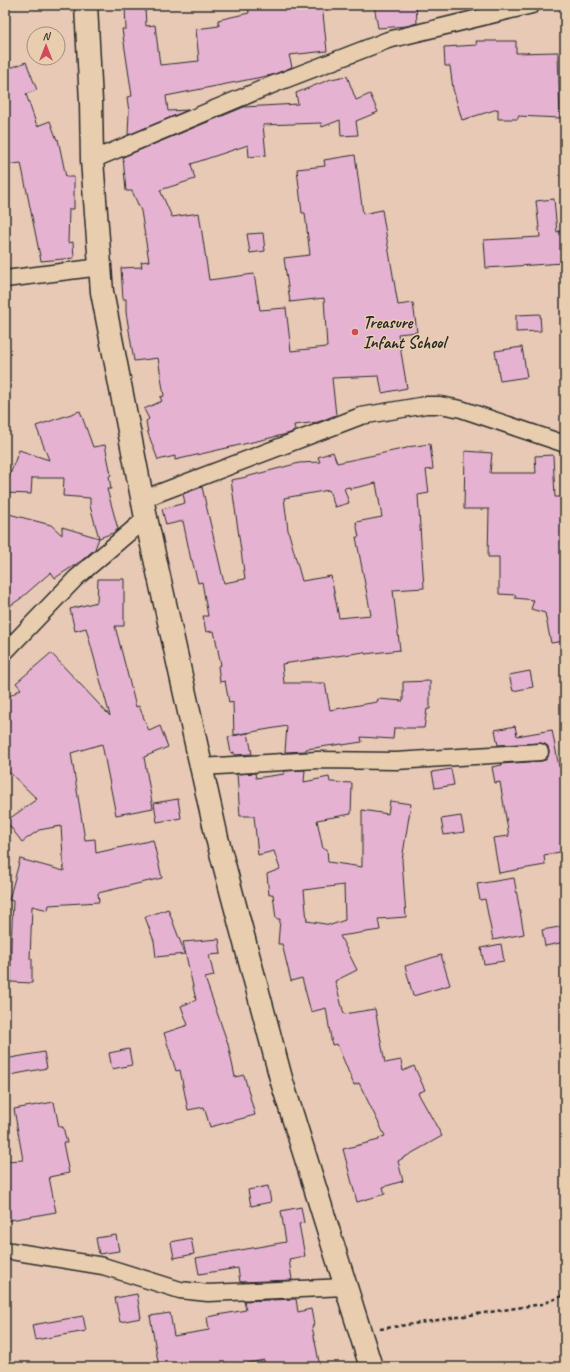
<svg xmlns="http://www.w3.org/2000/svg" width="570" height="1372" font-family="Caveat,sans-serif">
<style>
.building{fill:#e5b3d1;stroke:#2b2b2b;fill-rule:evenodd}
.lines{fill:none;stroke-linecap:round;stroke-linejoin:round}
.street-casing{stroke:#2b2b2b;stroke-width:19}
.secondary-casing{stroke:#2b2b2b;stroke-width:25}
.path{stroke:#2b2b2b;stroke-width:2.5;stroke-dasharray:4 3;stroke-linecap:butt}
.street{stroke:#e8ceaf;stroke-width:16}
.secondary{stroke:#e8ceaf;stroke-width:22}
.poi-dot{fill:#d1495b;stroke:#e8ceaf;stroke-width:1.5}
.labels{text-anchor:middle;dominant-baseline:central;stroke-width:3;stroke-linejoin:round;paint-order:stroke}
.poi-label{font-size:17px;font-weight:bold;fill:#2b2b2b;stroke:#e8ceaf;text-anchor:start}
</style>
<rect width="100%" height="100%" fill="#e7c9b6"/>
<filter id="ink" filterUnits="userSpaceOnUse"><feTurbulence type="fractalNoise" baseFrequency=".025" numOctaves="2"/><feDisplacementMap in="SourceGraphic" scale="8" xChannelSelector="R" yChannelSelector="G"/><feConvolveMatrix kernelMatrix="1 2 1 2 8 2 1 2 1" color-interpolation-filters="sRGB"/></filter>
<g filter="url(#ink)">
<!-- building -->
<g class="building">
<path d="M248,5h74l5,46 -38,4 3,12 -20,8 -106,21 2,15 20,-1 -60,25 1,-23 -2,-15 5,-1 -10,-67h4l-1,-22 20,-1 1,20 9,-1 5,40 39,-4 -3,-32 23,-3 -1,-6 31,-7z"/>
<path d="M374,5h42l1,18 -10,3 -29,2z"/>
<path d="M476,41h40v12l42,-1 2,66 -42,-2v3h-20v-10l-36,11 -9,-31 -3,-23h-5l-1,-19 33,-2z"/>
<path d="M26,62l11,28 -11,4 11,32 13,-5 7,19 1,-1 8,38h8v32h-5l-1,34 5,-1 1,16 -33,3 -20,-98 -16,2v-95z"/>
<path d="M347,76l9,24 14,-6 8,18 -22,9 2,14 -17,1 -1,-16 -18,7 -1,-4 -58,2 3,30 -17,2 -1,-12 -57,19 4,15 -35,11 12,27 27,-4 10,67 45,-6 6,36 26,-2 5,43 36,-4 -3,-49 -34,4 -6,-44 26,-3 -5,-42h-3l-5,-44 28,-3 -1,-6 31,-5 8,59 19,-4 16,95 15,-2 4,29 -19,2 9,54 -25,5 -3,-17 -47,2 4,37 -18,7 -24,3 1,6 -8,3 -112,26v-4l-17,4 -10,-27 -2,-12 3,-2 -5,-10 18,-8 -2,-4 4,-1 -6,-38 -24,3 -8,-49v-13h-3l-2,-31 21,-1 -1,-5 8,-1 -8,-50 -9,-20h-6l-3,-34 121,-50 54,-3 -2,-11 35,-14z"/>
<path d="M554,199l3,33 4,-1 2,32 -77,5 -2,-28 56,-3 -4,-36z"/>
<path d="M263,233l2,18 -15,2 -3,-19z"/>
<path d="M540,314l1,17 -25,1v-17z"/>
<path d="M522,347l5,30 -27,4 -5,-30z"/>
<path d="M80,411l13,36 12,-2 6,30 -2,1 2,13h-4l11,40 -5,4 -14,5 -9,-32v-8l-27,-2 1,-18h-32l-1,16 -26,-1v-5l14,-38 30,10 -13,-34z"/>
<path d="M430,444l3,25 -7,1 3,23 -11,2 6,93 -31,2 7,60 -35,4 -1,-2 -82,12 2,19h41l5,27 47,-8 1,-3 25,2v-19l27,-1v28h-3l-3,19h-30l-1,11 -32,-2 1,5 -20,3v-1l-36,5v2l-21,1 2,-26 -53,9 -1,-33 -4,1 -4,-22 -5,1 -2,-16 3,-1 -7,-34 -8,1 -3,-16h5l-6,-34 -4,1 -6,-23h-1l-8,-39 -17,4 -4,-16 23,-6 -2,-9 19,-7 22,96 21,-4 -14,-99 11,-2 57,-15 21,-1 -2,-5 15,-5 4,11 70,-15v-1zM376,483l6,34 -26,5 3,15h-3l15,78 -32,3 -8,-42 -29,5 -14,-51 -4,-32 45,-8 6,17 14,-4 -5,-15 6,-1v2z"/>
<path d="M465,451l27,2 -2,20h46l-1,-17 18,-1 2,42h10v144l-14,2 -6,-30 -14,-4 3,-9 -19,-2 1,-3 -17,-1v-37h-11l1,-48h-25z"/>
<path d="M5,513l46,12 11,10v-8l37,11 -4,11 -14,12 -26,17 -4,-6 -31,27 -15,10z"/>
<path d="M98,579h26v47h-9l21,81 3,-1 10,25 11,-5 8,21 -24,10 9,51 -37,7 -14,-71 -31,9 14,87 10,-1 1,14 57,-13 9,38 -64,15 1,9 -50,3 -1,5 -16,-4 -2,53h2v24l-21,-1v-35l2,-46 -4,-1 11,-41 44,12 -3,-45 -22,4 -17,12 -16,-21 31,-22 -32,-31v-69l16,-10 -5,-6 35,-30 59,63 -24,-88 -11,3 -5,-22 27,-7z"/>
<path d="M530,671l3,16 -20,4 -4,-16z"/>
<path d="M515,726l2,10 35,-6 7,37h6v84l-21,4 1,10 -46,8 -6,-35 16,-2 -9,-54 -5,1 -3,-16 10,-2 -1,-1 40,-3 5,-1 2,-3 1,-5 -1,-6 -3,-2 -5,-1 -42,2 -3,-15z"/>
<path d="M248,733l4,21 -18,1v-3l-3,1 -3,-16z"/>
<path d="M451,769l3,16 -19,3 -3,-16z"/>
<path d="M305,770l-1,12 25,-5 1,5 22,1 -1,31 -34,6 6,29h4l1,13 34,5v-57l26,4 2,-13 21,3 -9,56 4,57 -28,2 2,11 -40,6 17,34 -22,11 9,33 31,-5 10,54 16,-3 2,11 11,-5 11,24 -7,3 24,43 -44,25 5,20 -20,6 2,7 -28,8 -14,-53 36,-9v-2l6,-2 -26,-53 -5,2 -17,-41 -5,1 -6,-37 -15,4 -9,-34 -11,3 -9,-37h-4l2,-25h-4l-3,-25 -4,1 -2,-21 13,-5 -6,-18 -16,4 -4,-39h-14l-3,-42 18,-1 1,5 28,-4v-3zM344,885l1,35 -14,5 -24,-4 -3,-31z"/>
<path d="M178,799l3,19 -24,4 -3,-19z"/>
<path d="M461,816l3,16 -20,3 -3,-16z"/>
<path d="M514,878l10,56 -31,6 -8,-41 -5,1 -3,-16z"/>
<path d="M168,909l17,45 -29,3 -2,-16 -9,-24z"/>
<path d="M565,926v16l-20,4 -3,-16z"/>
<path d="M219,939l2,15 -12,1 5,21 -9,2 23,66 7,33 9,-2 11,40 -45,12 -6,-20 -16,3 -8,-40 -4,1 -12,-38 24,-8 -7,-19 15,-6 -13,-58z"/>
<path d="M501,944l3,17 -20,3 -3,-16z"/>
<path d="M441,955l9,30 -37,11 -8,-30z"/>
<path d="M129,1049l3,16 -20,4 -3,-16z"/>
<path d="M44,1052l3,16 -42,8v-17z"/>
<path d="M54,1102l5,25h4l4,16h-4l6,30 -20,4 7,35 -51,9v-60l18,-1 -9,-51z"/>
<path d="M268,1186l3,16 -20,4 -3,-16z"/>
<path d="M301,1207l3,16 -5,1 6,32 -16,3 3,21 -52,2 -2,-14 -39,6 -3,-16 90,-16 -5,-31z"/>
<path d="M116,1235l3,16 -20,3 -3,-16z"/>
<path d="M191,1238l3,16 -20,4 -3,-16z"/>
<path d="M137,1294l4,24 -21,4 -5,-24z"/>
<path d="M296,1299l2,13 13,-3 3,16 -2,1 8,41h-54l-2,-7 -36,7h-69l-9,-51 20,-3 4,23 35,-6 -2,-13 39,-7 -2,-9z"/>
<path d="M83,1316l3,15 -51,9 -3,-15z"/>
</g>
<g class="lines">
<!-- street casing -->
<g class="street-casing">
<g id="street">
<path d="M92,160l182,-76 114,-44 144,-35"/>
<path d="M5,279l96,-12"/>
<path d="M143,499l218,-83 65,-11h14l21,4 104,35"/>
<path d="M5,652l71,-74 70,-60"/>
<path d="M201,767l116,-7 79,1 144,-9"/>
<path d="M5,1250l98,16 77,24 28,3 138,-6"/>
</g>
</g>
<!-- secondary casing -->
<g class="secondary-casing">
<path id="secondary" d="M86,5l5,97 1,58 10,132 44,226 71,320 65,244 89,285"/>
</g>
<!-- path -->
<path class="path" d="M380,1329l162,-25 23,-9"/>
<!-- street -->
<use href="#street" class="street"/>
<!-- secondary -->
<use href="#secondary" class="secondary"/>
</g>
</g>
<!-- markers -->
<circle class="poi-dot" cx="355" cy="332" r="4"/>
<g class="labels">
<!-- poi labels -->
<g class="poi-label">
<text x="363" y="322">Treasure<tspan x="363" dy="20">Infant School</tspan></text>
</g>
</g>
<!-- margin -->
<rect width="570" height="1372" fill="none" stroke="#e8ceaf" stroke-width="20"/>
<rect x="10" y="10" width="550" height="1352" fill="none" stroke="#2b2b2b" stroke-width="1.5" filter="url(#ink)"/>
<!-- north arrow -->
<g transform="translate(46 46)"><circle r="19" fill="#e8ceaf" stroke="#9c8d7a"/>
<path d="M0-3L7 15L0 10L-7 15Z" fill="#d1495b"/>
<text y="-6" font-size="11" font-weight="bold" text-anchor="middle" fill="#2b2b2b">N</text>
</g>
</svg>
